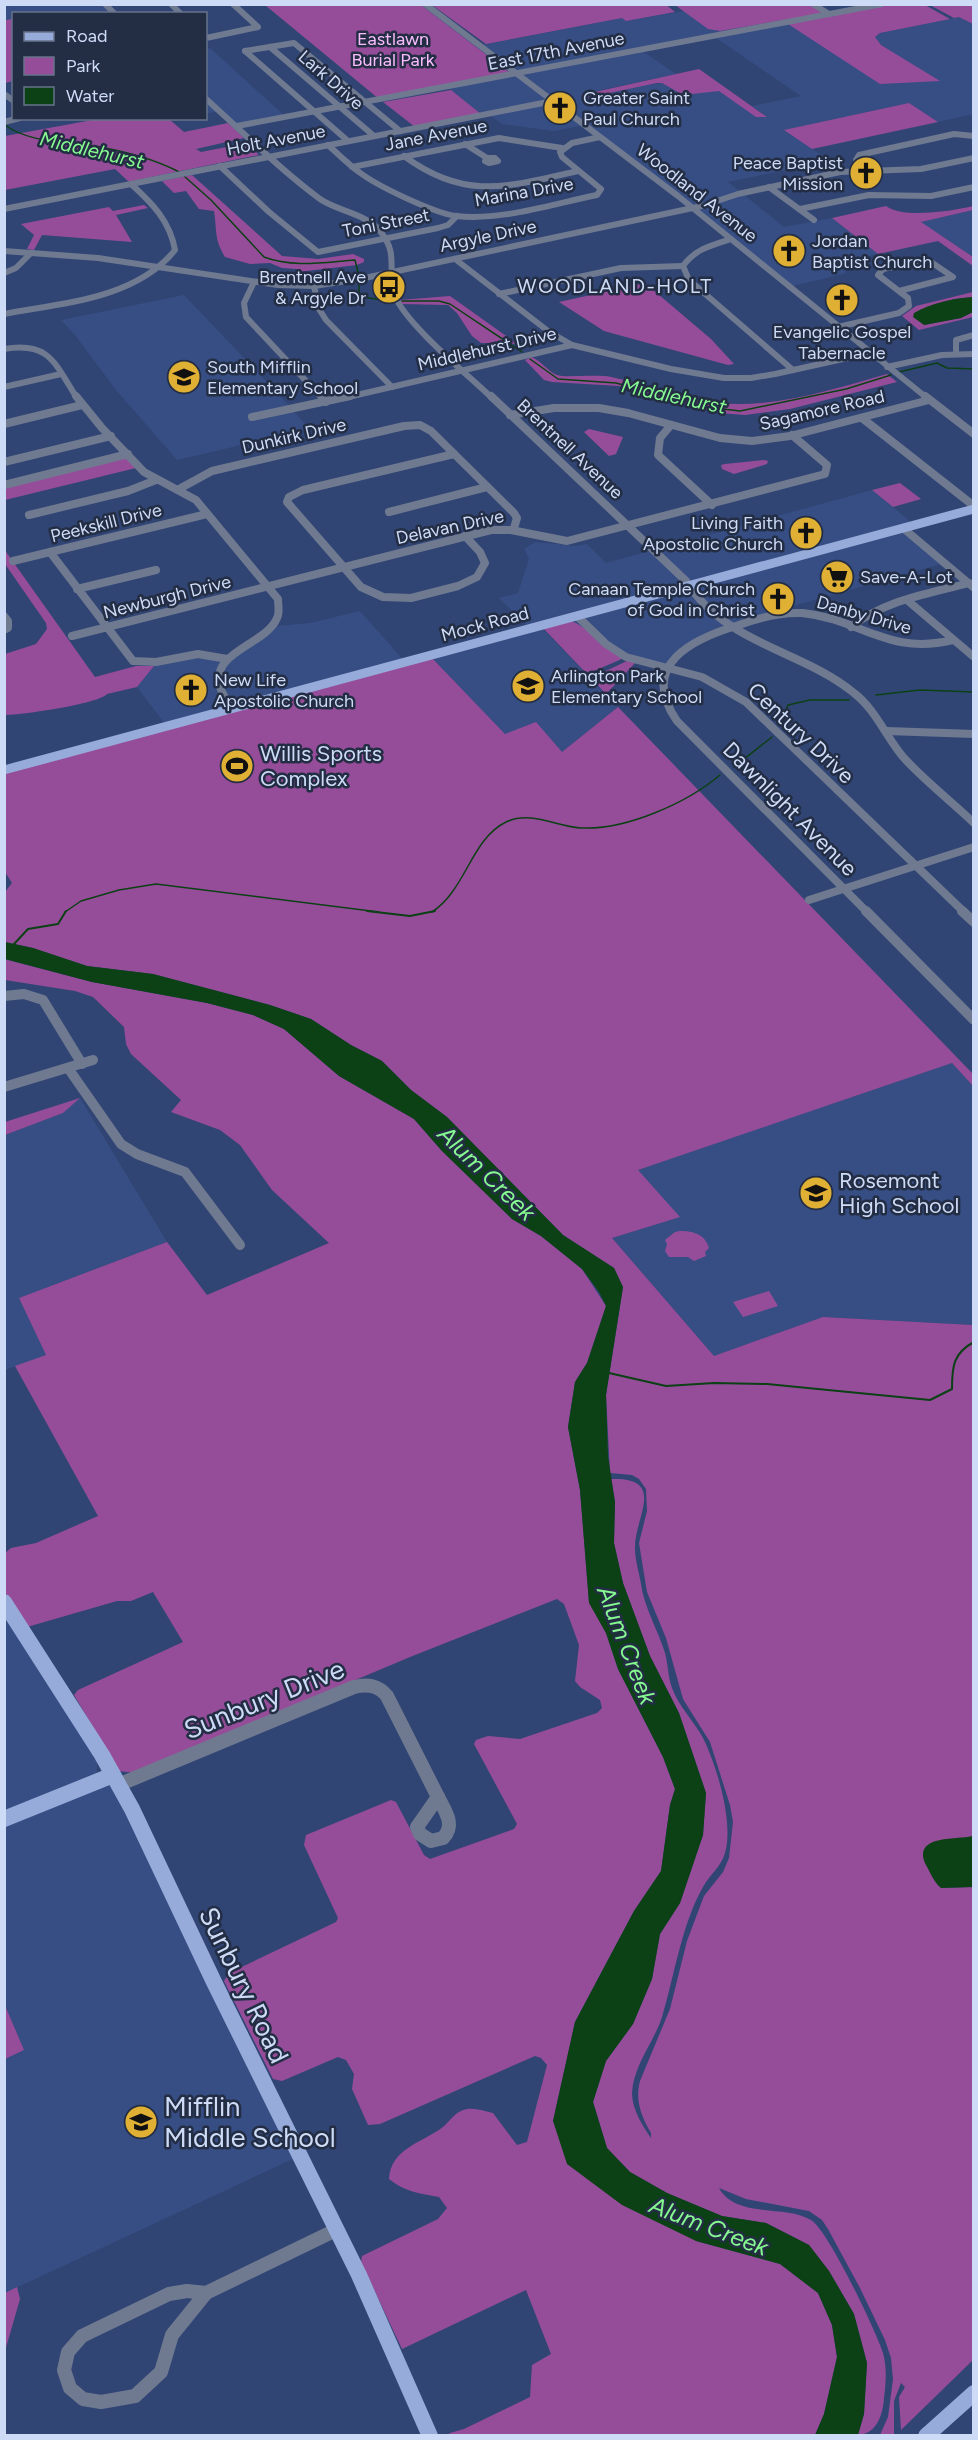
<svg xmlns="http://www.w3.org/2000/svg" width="978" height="2440" font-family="Figtree,sans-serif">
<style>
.built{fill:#374e84;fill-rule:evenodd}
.green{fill:#964d99}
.water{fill:#0c4015}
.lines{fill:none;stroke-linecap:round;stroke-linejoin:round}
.stream-far1{stroke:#0c4015;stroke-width:1.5}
.stream{stroke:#0c4015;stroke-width:2}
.minor-far3{stroke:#6f7a91;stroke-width:6}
.minor-far2{stroke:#6f7a91;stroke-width:8}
.minor-far1{stroke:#6f7a91;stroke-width:10}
.minor{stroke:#6f7a91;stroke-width:14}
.major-far1{stroke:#96abd9;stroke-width:9}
.major{stroke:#96abd9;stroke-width:16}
.labels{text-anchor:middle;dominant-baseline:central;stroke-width:5;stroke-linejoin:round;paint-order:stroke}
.far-park-label{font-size:18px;fill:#fabdfc;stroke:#232d43}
.far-street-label{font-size:18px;fill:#cddbf7;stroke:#232d43}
.far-poi-label{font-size:18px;fill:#cddbf7;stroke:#232d43;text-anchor:start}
.far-water-label{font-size:20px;font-style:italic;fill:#86fa90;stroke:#232d43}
.far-neighbourhood-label{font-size:20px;letter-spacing:1.5px;fill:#cddbf7;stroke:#232d43}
.street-label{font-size:22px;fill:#cddbf7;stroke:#232d43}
.poi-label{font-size:22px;fill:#cddbf7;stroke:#232d43;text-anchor:start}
.water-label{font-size:24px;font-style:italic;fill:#86fa90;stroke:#232d43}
.near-street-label{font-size:27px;fill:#cddbf7;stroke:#232d43}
.near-poi-label{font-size:27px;fill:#cddbf7;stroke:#232d43;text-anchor:start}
</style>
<rect width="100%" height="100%" fill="#314574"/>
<!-- built -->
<g class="built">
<path d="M5,5h100l10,8 -101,1 -1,5 -8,1z"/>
<path d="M684,11l24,18 12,2 64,-11 155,61 -58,-36 -6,-8 5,-4 79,-16 14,7v90l-35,8 -29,-19 -124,27 45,31 -102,21 56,45 48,-9 46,36 -42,9 11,10 -58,14 -204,-162 -31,6 -52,-7 -14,-10 -6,1 -36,-29 63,-14 -33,-26 147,-28 3,3zM716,38l85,58 -49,10 14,10 -47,-26 -36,5 -21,-12 -80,11 94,-20 -32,-22z"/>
<path d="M210,48l77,70 -49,9 -19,-16 -13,3v-65z"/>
<path d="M973,210v47l-53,-35z"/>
<path d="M184,295l100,105 25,29 -132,31 -61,-70 -41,-55 -14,-15z"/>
<path d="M872,490l44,36 -6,4 38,32 -162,46 -6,8 -75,22 -37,31 -33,-6 -28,-14 -65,-21 76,79 -56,45 -57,-18 -74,-77 100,-27 -32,-32 19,-5 11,-34 -5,-10 11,-7 40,4 12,-2 19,19z"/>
<path d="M360,611l47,53 -239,64 -31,-41 17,-21 33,-9 40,4 49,-35 34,-3z"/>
<path d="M952,1063l21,23v239l-150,-8 -109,39 -102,-118 67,-21 -42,-47z"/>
<path d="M80,1098l87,144 -148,56 27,57 -41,15v-235l58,-22z"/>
<path d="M4,1616l93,144v14l17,5 181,379 -290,135v-234l19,-9 -20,-47z"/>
</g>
<!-- green -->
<g class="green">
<path d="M665,4l10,8 -49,9 -4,-3 -136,26 -54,-39z"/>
<path d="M265,5h156l88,67 -130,27z"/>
<path d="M675,5h136l13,8 -104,18 -12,-2z"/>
<path d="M889,5h36l25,14 -70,14 -5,4 6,8 59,36 -60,3 -92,-60z"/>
<path d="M930,5h43v19l-14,-7 -5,1z"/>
<path d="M13,19v62l-8,2v-63z"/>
<path d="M699,69l68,48h-11l-37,-26 -36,4 -21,-12h-5l-72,15 -4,-3z"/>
<path d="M451,90l30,24 -66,13 -32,-25z"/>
<path d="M909,103l29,19 -126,27 -28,-19z"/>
<path d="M98,119h71l15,13 44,-9 16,15 -48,11 5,3 46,-9 12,12 -127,26h-4l-13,-12 -110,21v-54z"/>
<path d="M192,175l90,81 36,3 35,-5 11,5v3l-7,3 -59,7 -2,-3 -14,-1 -12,-5 -20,1 -25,-7c-11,-18 -8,-27 -11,-46l-15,-2 -13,-18 -12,2 -12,-12z"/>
<path d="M144,205l4,3 -32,7 16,27 -90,-7 -8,15 -7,-1 7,-14 -13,-11 88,-17 4,4z"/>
<path d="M886,206c17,13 67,5 87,0v4l-52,12 52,35v9l-35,-25 -60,13 -46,-36z"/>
<path d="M645,283l66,56 23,25 -6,1 -124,-34 -45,-29z"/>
<path d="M973,292v5l-20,2 -29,26 37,-7 12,-6v5l-54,13 -17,-14 14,-10z"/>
<path d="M450,296l63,45 2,3 -34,-1 -9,-7 -15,-23 -9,-8 -46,-1 -2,-4z"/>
<path d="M531,357c10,3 16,14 26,18 7,3 41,-1 54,2 36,7 70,23 106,26 57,6 117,-14 170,-29l10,8 -107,27 -45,6 -26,-2 -100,-27 -67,-4 -8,-2 -19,-20z"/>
<path d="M589,429l34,8 -7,17 -7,2 -25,-24z"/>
<path d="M121,452l15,16 -131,32v-17z"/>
<path d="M764,460l4,1 -1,3 -33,10 -12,-5 -1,-4 4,-1z"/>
<path d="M900,483l21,16 -28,8 -21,-17z"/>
<path d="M4,549l91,128 41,-11h18l-17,21 -30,7c-9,10 -86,21 -102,21v-61l31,-10 11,-15 -1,-6 -41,-59z"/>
<path d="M569,620c22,8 33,29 55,38l-37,16 -45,-47z"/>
<path d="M431,657l74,77 31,-12 26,30 56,-45 355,367v12l-21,-23 -314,107 42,47 -68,21 102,118 109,-39 150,8v511l-13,3 -19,49 32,-1v473l-72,70 -2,-33 6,-10 -4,-4 -7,18v34h-14l8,-18 5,-38 -2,-21 -6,-18 -25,-52 -32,-59 -6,-9 -13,-9 -63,-12 -27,-11c17,31 66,16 92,32 17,10 65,111 72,133 4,15 3,29 1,45 -1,16 -7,36 -26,37l6,-21 3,-51 -13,-49 -25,-43 -20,-26 -43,-22 -44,-7 -55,-23 -37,-21 -23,-24 -14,-46 13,-41 27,-37 19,-45 8,-45 20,-31 23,-68 3,-42 -27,-80 -29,-57 -27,-73 -9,-40 1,-41 -4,-23c57,-2 23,39 24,69 0,12 4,24 6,36 3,23 17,46 24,69 3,11 3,24 7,35 7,19 22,33 31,50 14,28 31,85 22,115 -4,14 -15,21 -22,34 -21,36 -29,90 -41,130 -8,25 -29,49 -30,76 0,16 10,32 19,45v-5c-10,-17 -16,-33 -11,-52l30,-72 17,-68 17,-45 19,-24 6,-14 4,-36 -3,-17 -20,-63 -27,-43 -17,-61 -19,-46 -8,-49 8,-32 -1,-22 -7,-10 -7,-4 -22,-2 -4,-78 17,-108 -9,-19 -51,-33 -116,-118 -36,-27 -29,-29 -31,-16 -40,-26 -41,-14 -117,-31 -66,-8 -54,-18 -28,-6v-50l7,-9 -7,-11v-99z"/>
<path d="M629,660l6,3 -29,31 -15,-16z"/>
<path d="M4,959l88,23 115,21 46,12 31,14 55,47 75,43 28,32 70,68 29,17 41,33 24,37 -19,57 -12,19 -7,45 12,63 9,112 17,31 12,36 45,88 12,32 -5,16 -9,66 -27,40 -59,111 -22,99 143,120 84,23 38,29 14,32 5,32 -13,57 -9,21h-367l2,-2 14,-4 66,-32 2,-32 19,-11 -25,-64 -124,59 -41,-87 1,-6 76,-37 9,-11 -8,-11c-18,-3 -36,-6 -50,-18 2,-31 33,-36 54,-52 6,-5 11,-13 18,-16 10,-5 22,0 32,2l24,32 10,-3 20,-77 -6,-7 -6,-2 -155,68 -12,1 -16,-36 2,-15 -8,-14 -8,-3 -56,24 -9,-2 -49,-98 5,-8 107,-51 2,-4 -34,-73 2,-10 85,-35 5,2 28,53 6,4 84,-30 3,-5 -43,-80 2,-4 12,-4 32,3 77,-26 5,-5 -2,-8 -20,-13 -5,-6 4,-36 -15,-41 -7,-5 -147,58 -275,116 -16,-2 -45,-76 4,-5 105,-48 -30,-50 -22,9h-14l-90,26 -22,-33v-41l6,-5 25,-5 62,-27 -83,-150 31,-11 -27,-57 148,-56 40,53 122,-52 -57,-53 -32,-45 -20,-15 -49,-18 10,-12 -50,-46 -5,-10 -2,-17 -31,-30 -18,-6 -70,-11z"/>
<path d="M80,1098l-17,15 -58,22v-13z"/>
<path d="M680,1231c13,0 25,3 29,17l-4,4 1,4 -12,5 -6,-4h-19l-4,-6 2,-7 -2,-4 10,-8z"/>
<path d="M769,1291l9,15 -35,11 -10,-15z"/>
<path d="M4,2003l20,47 -19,9 -1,-1z"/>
<path d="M17,2287l3,12 -15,52v-58z"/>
</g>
<!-- water -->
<g class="water">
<path d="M973,297v15l-12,6 -37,7 -11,-8 1,-4c19,-11 38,-14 59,-16z"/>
<path d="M5,942l28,6 54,18 66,8 117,31 41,14 40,26 31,16 29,29 36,27 116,118 51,33 9,19 -17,108 2,61 7,46 -1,41 9,40 27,73 29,57 27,80 -3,42 -23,68 -20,31 -8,45 -19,45 -27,37 -13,41 14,46 23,24 37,21 55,23 44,7 43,22 20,26 25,43 13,49 -3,51 -6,21h-43l9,-21 13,-57 -5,-32 -14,-32 -38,-29 -84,-23 -74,-36 -55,-41 -14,-43 22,-99 59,-111 27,-40 9,-66 5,-16 -12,-32 -45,-88 -12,-36 -17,-30 -9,-113 -12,-63 7,-45 12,-19 19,-57 -7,-14 -17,-23 -41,-33 -29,-17 -70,-68 -28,-32 -75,-43 -55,-47 -31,-14 -46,-12 -115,-21 -87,-23z"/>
<path d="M973,1836v51l-32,1c-7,-6 -10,-14 -15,-23 -14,-30 28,-25 47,-29z"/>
</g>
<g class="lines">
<!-- stream-far1 -->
<g class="stream-far1">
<path d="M5,125c22,16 50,16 77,19 33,5 70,13 99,29"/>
<path d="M184,176l27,24 53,57c29,11 61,5 91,3l4,16"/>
<path d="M359,283v12l3,2 28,4"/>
<path d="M402,301h37l11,3 72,48"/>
<path d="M530,359l28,20 58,4 90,24 34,4 106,-22 45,-14"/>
<path d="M899,372l38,-9 10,5 27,1"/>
<path d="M876,695l44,-5 54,2"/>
<path d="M781,725l7,-20 22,-5h39"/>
<path d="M734,767l38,-30"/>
<path d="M65,912l16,-11 38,-11 37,-6 223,28"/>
<path d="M432,912c34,-22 39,-73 74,-90 25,-12 51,5 76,6 44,2 105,-25 138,-53"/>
</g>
<!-- stream -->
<g class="stream">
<path d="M367,911l43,5 25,-5"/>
<path d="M14,944l14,-15 30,-5 8,-13"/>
<path d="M609,1373l57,13 48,-3 53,1 163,16 22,-11c0,-22 1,-36 22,-47"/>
</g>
<!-- minor-far3 -->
<g class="minor-far3">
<path d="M105,4l10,10"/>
<path d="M171,4l10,10"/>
<path d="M425,4l253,192 249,202"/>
<path d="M813,4l16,10"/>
<path d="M206,38l52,-11 -25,-23"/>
<path d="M270,47l104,89"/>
<path d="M245,51l49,-8 106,88"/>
<path d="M245,51l103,90"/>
<path d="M4,94l10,7"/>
<path d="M206,99c37,33 73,70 114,100 17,12 45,14 60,32 20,24 6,40 15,65 11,28 73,79 97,102"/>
<path d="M4,122l16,-4"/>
<path d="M237,126l645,-122"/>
<path d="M465,144l22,14"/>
<path d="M328,145c10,9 20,19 31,27 18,14 75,41 97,44 46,5 96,-12 141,-21l4,-6 -39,-32 -2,-5 12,-9 28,-6"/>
<path d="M404,156c62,46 106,30 174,15"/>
<path d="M487,158h8l3,3 -9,2 -4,-2z"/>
<path d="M220,166l49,46 49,40 120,-24 10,-3 9,-9"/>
<path d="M352,167l147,-29 63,10"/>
<path d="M861,170l-5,-10 3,-5 95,-21 20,2"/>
<path d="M769,187l45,33"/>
<path d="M4,209l549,-108"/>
<path d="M800,209l69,-14 62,1 43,-9"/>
<path d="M731,239c-19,6 -36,10 -48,27l6,14 104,90"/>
<path d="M4,251l94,7 180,27 36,1 46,-7 342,-73 36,-12 102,-22 81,-3 53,-11"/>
<path d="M455,259l93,72 24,14"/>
<path d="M4,273l12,-5 15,-15"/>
<path d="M254,282l-10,21 2,14 76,81"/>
<path d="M314,286l5,23 7,11 66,67"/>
<path d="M499,294l122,-26 62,-2"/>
<path d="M4,314c58,-11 132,-15 171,-64 -5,-29 -23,-47 -44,-66"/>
<path d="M838,327l61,-14 10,-7 -1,-8 -30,-23 5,-6 45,-9 25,17 -54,14"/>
<path d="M4,349c46,-8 51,15 73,49"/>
<path d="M956,353v-13l18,-5"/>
<path d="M887,367l55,-12 32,-1"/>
<path d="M4,387l57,-13"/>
<path d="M344,398l228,-53 99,24 53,9h27l24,-4 95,-21"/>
</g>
<!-- minor-far2 -->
<g class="minor-far2">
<path d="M76,396l26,32 42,44 52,28 82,99c0,6 2,14 -1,19 -11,27 -67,33 -57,69 2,7 8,15 12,21"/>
<path d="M321,396l5,6"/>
<path d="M491,396l195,185c40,64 114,68 168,112 22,17 32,44 50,65 21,23 47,43 70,65"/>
<path d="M925,396l49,38"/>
<path d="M510,415l44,-7h45l29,5 92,25 32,3 38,-5 139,-36"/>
<path d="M252,417l98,-21"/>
<path d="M862,418l112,88"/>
<path d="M4,424l78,-19"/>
<path d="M671,425l-11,13 -2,17 54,50"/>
<path d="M454,454l-151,36 -14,7 -2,5 74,85 22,10 28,1 47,-12 19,-9 8,-14 -5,-11 -15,-16"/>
<path d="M4,462l107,-26"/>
<path d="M4,485l124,-31"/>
<path d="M179,489l33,-18 192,-45 16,-1 11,6 83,82 3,5 -3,10"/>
<path d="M389,512l98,-25"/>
<path d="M29,515l99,-24 28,-11"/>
<path d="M903,528l70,59"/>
<path d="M50,552l83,109 23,1 42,-8 29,5"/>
<path d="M13,561l194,-47"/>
<path d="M77,589l79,-19"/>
<path d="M907,600l67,57"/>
<path d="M4,616l4,5v7l-4,2"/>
<path d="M577,616l29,28 20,13 76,20 44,25 218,210"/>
<path d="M851,627c34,-27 77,-33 118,-44"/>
<path d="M72,636l419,-106h20l56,11 258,-67 2,-9 -35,-30"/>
<path d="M887,731l87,3"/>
<path d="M809,900l165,-53"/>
<path d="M867,912l-190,-191c-39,-56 15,-82 62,-96 19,-7 42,-13 63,-12 59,6 86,43 151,27"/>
</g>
<!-- minor-far1 -->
<g class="minor-far1">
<path d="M866,911l108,109"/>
<path d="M962,911l12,11"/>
<path d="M4,996l20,-2 19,6 39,64"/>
<path d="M68,1068l53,76 16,10 48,18 55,73"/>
<path d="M4,1087l89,-27"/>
</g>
<!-- minor -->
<g class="minor">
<path d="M118,1785l236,-98c14,-3 24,-2 33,9l51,101"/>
<path d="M438,1797c7,14 18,28 5,41l-12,3 -11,-7 -3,-7z"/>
<path d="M187,2291l19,2 -34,42 -11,37 -26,24 -34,6 -18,-3 -13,-11 -6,-18 4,-18 14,-16 87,-42z"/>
<path d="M206,2293l130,-63"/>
</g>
<!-- major-far1 -->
<path class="major-far1" d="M4,770l970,-261"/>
<!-- major -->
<g class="major">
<path d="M4,1602l98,153 30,54 81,171 146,295 71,161"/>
<path d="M4,1819l109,-44"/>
<path d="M926,2436l48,-43"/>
</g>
</g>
<!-- icons -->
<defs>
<g id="church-disc" transform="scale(1.725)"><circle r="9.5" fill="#e0b034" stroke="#232d43"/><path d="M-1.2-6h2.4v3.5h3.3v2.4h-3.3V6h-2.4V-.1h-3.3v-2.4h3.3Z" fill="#111"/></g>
<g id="bus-disc" transform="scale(1.725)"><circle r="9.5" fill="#e0b034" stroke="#232d43"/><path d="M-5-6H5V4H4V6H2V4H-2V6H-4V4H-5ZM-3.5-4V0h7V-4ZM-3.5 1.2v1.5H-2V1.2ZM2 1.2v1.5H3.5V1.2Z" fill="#111"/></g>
<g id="school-disc" transform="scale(1.725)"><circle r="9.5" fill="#e0b034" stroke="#232d43"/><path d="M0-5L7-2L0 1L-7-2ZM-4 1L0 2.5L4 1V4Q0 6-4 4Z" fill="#111"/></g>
<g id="supermarket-disc" transform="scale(1.725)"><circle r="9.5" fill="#e0b034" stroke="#232d43"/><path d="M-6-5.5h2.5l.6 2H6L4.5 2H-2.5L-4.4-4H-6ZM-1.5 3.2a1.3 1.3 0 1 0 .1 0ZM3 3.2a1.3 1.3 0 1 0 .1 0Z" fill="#111"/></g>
<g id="stadium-disc" transform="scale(1.725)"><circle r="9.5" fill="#e0b034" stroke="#232d43"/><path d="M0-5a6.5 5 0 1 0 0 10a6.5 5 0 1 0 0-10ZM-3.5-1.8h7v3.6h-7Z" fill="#111"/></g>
</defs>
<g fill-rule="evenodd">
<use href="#church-disc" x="560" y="108"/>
<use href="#church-disc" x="866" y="173"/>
<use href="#church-disc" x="789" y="251"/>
<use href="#bus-disc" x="389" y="287"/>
<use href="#church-disc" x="842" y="300"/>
<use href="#school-disc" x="184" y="377"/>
<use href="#church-disc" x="806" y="533"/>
<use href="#supermarket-disc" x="837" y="577"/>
<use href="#church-disc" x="778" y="599"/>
<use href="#school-disc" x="528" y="686"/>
<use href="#church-disc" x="191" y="690"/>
<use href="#stadium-disc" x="237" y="766"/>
<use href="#school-disc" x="816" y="1193"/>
<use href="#school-disc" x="141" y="2122"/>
</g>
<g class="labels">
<!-- far-park labels -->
<g class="far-park-label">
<text x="393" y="39">Eastlawn<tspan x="393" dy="21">Burial Park</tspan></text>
</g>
<!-- far-street labels -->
<g class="far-street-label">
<text transform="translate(556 51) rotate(-11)">East 17th Avenue</text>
<text transform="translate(331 80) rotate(41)">Lark Drive</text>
<text transform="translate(436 135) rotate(-11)">Jane Avenue</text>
<text transform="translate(276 140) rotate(-11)">Holt Avenue</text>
<text transform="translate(524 192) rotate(-10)">Marina Drive</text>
<text transform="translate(697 193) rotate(38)">Woodland Avenue</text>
<text transform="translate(386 223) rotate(-11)">Toni Street</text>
<text transform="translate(488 236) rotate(-12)">Argyle Drive</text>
<text transform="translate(487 349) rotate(-13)">Middlehurst Drive</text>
<text transform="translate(822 410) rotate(-13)">Sagamore Road</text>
<text transform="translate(294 436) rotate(-13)">Dunkirk Drive</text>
<text transform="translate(570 449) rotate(43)">Brentnell Avenue</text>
<text transform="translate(106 523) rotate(-14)">Peekskill Drive</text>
<text transform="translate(450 527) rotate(-12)">Delavan Drive</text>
<text transform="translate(167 597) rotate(-14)">Newburgh Drive</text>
<text transform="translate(864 615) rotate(16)">Danby Drive</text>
<text transform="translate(485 624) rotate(-15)">Mock Road</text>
</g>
<!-- far-poi labels -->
<g class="far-poi-label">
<text x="583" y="98">Greater Saint<tspan x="583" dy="21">Paul Church</tspan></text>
<text x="843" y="163" text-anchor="end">Peace Baptist<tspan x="843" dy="21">Mission</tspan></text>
<text x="812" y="241">Jordan<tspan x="812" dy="21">Baptist Church</tspan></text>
<text x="366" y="277" text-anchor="end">Brentnell Ave<tspan x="366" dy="21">&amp; Argyle Dr</tspan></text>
<text x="842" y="332" text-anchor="middle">Evangelic Gospel<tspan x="842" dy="21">Tabernacle</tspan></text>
<text x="207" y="367">South Mifflin<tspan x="207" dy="21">Elementary School</tspan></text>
<text x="783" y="523" text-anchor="end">Living Faith<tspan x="783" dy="21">Apostolic Church</tspan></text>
<text x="860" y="577">Save-A-Lot</text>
<text x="755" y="589" text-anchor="end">Canaan Temple Church<tspan x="755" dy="21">of God in Christ</tspan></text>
<text x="551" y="676">Arlington Park<tspan x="551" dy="21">Elementary School</tspan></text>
<text x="214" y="680">New Life<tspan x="214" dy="21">Apostolic Church</tspan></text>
</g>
<!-- far-water labels -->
<g class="far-water-label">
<text transform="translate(92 150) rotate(13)">Middlehurst</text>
<text transform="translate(674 396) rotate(12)">Middlehurst</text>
</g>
<!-- far-neighbourhood labels -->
<g class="far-neighbourhood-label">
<text x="615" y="286">WOODLAND-HOLT</text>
</g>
<!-- street labels -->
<g class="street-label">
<text transform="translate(801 733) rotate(43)">Century Drive</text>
<text transform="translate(790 809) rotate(45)">Dawnlight Avenue</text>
</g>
<!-- poi labels -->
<g class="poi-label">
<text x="260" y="753">Willis Sports<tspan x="260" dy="25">Complex</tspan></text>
<text x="839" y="1180">Rosemont<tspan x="839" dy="25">High School</tspan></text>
</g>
<!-- water labels -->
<g class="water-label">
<text transform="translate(487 1173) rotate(44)">Alum Creek</text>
<text transform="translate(627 1645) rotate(69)">Alum Creek</text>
<text transform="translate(709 2226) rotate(21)">Alum Creek</text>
</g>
<!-- near-street labels -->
<g class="near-street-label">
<text transform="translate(264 1699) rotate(-22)">Sunbury Drive</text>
<text transform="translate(244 1985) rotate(64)">Sunbury Road</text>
</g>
<!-- near-poi labels -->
<g class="near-poi-label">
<text x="164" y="2106">Mifflin<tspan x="164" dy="31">Middle School</tspan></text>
</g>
</g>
<!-- border -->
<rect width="978" height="2440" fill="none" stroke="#cddbf7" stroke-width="12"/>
<!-- legend -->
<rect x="12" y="12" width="195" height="108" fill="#232d43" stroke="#67738b" stroke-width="1.5"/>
<rect x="24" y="32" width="30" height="9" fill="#96abd9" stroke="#67738b" stroke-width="1.5"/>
<text x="66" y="42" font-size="18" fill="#cddbf7">Road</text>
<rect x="24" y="57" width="30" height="18" fill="#964d99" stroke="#67738b" stroke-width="1.5"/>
<text x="66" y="72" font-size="18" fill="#cddbf7">Park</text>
<rect x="24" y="87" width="30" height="18" fill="#0c4015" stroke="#67738b" stroke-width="1.5"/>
<text x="66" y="102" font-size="18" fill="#cddbf7">Water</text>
</svg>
